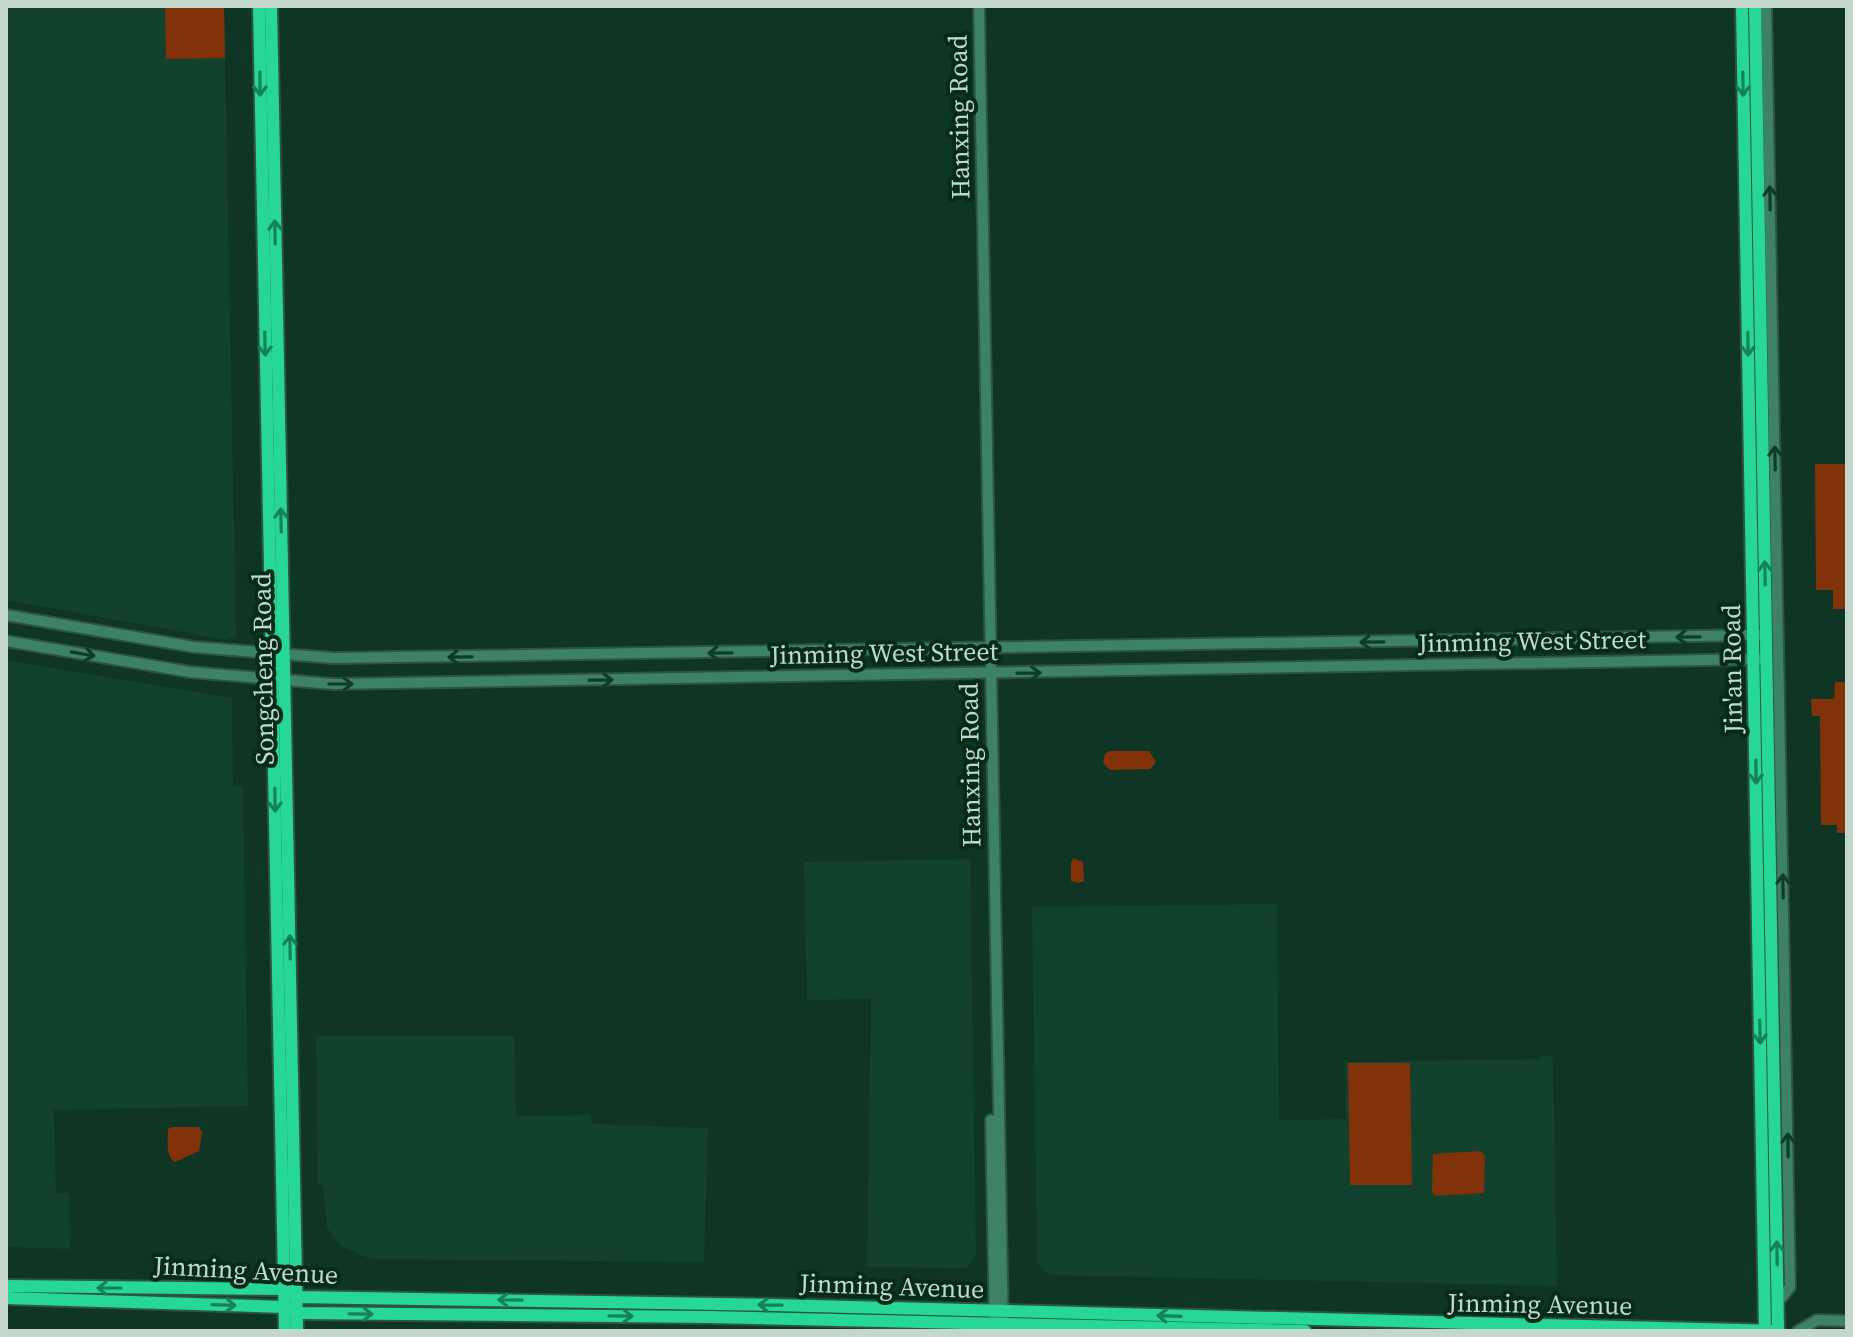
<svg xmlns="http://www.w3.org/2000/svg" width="1853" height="1337" font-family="'Source Serif 4',serif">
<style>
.built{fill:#12412e}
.green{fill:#823208}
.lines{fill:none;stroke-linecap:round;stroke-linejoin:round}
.minor-casing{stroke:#2f5243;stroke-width:14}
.major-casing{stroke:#2f5243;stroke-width:16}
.minor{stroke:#3d8263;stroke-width:10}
.major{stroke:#26d798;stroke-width:12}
.oneway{stroke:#15815a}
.oneway2{stroke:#0f3c29}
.labels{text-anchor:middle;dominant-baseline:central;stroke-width:8;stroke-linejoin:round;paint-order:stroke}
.street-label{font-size:26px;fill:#c3d7cc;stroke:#042b1b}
</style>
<rect width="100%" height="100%" fill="#0f3525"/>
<!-- built -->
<g class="built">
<path d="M6,6h218l12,630 -9,4 -221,-40z"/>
<path d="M6,660l226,38 1,88h10l5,320 -194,4 2,83h13l1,56 -64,-2z"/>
<path d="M970,859l6,397 -10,12 -99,-1 4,-268 -64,1 -3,-138z"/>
<path d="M1277,904l2,216 67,-1 -1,-57 196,-3v-3h9l3,2 4,228 -508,-11 -9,-8 -3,-6 -5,-354z"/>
<path d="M316,1036h198l2,80 75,-1 1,9 116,4 -4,134 -334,-3 -30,-14 -13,-17 -4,-43h-5z"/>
</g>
<!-- green -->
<g class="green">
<path d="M165,6h59l1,52 -59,1z"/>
<path d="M1815,464h32v145h-14v-19h-17z"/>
<path d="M1835,682h12v151h-10v-8h-16l-1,-109h-8l-1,-17h23z"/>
<path d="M1110,751h39l7,11 -6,7 -40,1 -7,-7 2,-9z"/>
<path d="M1074,858l9,4 1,19 -6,2 -7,-2v-19z"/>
<path d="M1348,1063h62l2,122h-62z"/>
<path d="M172,1127h27l3,6 -3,18 -24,11c-10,-6 -7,-22 -7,-33z"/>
<path d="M1480,1151l5,5 -1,37 -49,3 -3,-4 1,-38z"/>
</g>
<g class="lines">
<!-- minor casing -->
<g class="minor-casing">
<g id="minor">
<path d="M979,6l24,1325"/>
<path d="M1766,6l24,1281 -13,16"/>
<path d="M6,615l188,32 140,11 1426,-23"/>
<path d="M6,641l184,31 143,12 1428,-25"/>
<path d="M991,1120l4,211"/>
<path d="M1798,1331l19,-11 30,1"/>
</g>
</g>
<!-- major casing -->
<g class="major-casing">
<g id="major">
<path d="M259,6l26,1325"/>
<path d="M271,6l26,1325"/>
<path d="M1742,6l23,1325"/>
<path d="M1755,6l23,1325"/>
<path d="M6,1286l278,3 12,8 476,8 1007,26"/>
<path d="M6,1298l278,9 13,6 411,4 597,14"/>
</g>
</g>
<!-- minor -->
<use href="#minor" class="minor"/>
<!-- major -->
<use href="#major" class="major"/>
</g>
<!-- one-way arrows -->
<defs><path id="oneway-shaft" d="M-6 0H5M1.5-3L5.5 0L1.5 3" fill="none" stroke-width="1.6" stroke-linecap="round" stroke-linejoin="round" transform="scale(2)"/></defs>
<g class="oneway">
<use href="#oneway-shaft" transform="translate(260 84) rotate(89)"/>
<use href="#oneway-shaft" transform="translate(1743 84) rotate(89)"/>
<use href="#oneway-shaft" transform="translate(275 232) rotate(-91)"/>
<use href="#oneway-shaft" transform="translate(265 344) rotate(89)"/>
<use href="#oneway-shaft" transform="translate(1748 344) rotate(89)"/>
<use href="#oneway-shaft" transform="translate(281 520) rotate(-91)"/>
<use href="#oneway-shaft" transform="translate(1765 573) rotate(-91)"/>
<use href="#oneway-shaft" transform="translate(1756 772) rotate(89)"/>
<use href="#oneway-shaft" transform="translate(275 800) rotate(89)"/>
<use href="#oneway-shaft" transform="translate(290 947) rotate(-91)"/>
<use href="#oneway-shaft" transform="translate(1760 1032) rotate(89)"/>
<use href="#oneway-shaft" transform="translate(1777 1253) rotate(-91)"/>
<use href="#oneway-shaft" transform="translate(109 1288) rotate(180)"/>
<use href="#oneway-shaft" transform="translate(510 1300) rotate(-179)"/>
<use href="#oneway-shaft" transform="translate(224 1305) rotate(2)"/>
<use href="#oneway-shaft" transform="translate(770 1305) rotate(-179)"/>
<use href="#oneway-shaft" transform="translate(361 1314) rotate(1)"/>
<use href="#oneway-shaft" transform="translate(621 1316) rotate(1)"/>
<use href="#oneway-shaft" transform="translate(1169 1316) rotate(-178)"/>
</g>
<g class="oneway2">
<use href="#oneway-shaft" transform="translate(1770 198) rotate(-91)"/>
<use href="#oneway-shaft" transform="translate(1775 458) rotate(-91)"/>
<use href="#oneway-shaft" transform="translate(1688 637) rotate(179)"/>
<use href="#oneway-shaft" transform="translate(1372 642) rotate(179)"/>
<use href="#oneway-shaft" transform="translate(720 653) rotate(179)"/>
<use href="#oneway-shaft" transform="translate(83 654) rotate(10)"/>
<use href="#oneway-shaft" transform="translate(460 657) rotate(179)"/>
<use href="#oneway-shaft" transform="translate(1029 673) rotate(-1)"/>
<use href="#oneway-shaft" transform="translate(601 680) rotate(-1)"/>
<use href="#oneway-shaft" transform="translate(341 684)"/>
<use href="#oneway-shaft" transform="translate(1783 886) rotate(-91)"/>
<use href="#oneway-shaft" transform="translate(1788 1145) rotate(-91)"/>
</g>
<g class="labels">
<!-- street labels -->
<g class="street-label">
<text transform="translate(959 117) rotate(-91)">Hanxing Road</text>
<text transform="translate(1532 641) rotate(-1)">Jinming West Street</text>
<text transform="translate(884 653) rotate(-1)">Jinming West Street</text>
<text transform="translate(263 669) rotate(-91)">Songcheng Road</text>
<text transform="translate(1732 669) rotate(-91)">Jin'an Road</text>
<text transform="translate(970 765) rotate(-91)">Hanxing Road</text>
<text transform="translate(246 1270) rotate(3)">Jinming Avenue</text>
<text transform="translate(892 1286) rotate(2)">Jinming Avenue</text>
<text transform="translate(1540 1304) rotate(1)">Jinming Avenue</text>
</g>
</g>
<!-- border -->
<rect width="1853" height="1337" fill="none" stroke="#c3d7cc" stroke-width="16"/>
</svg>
